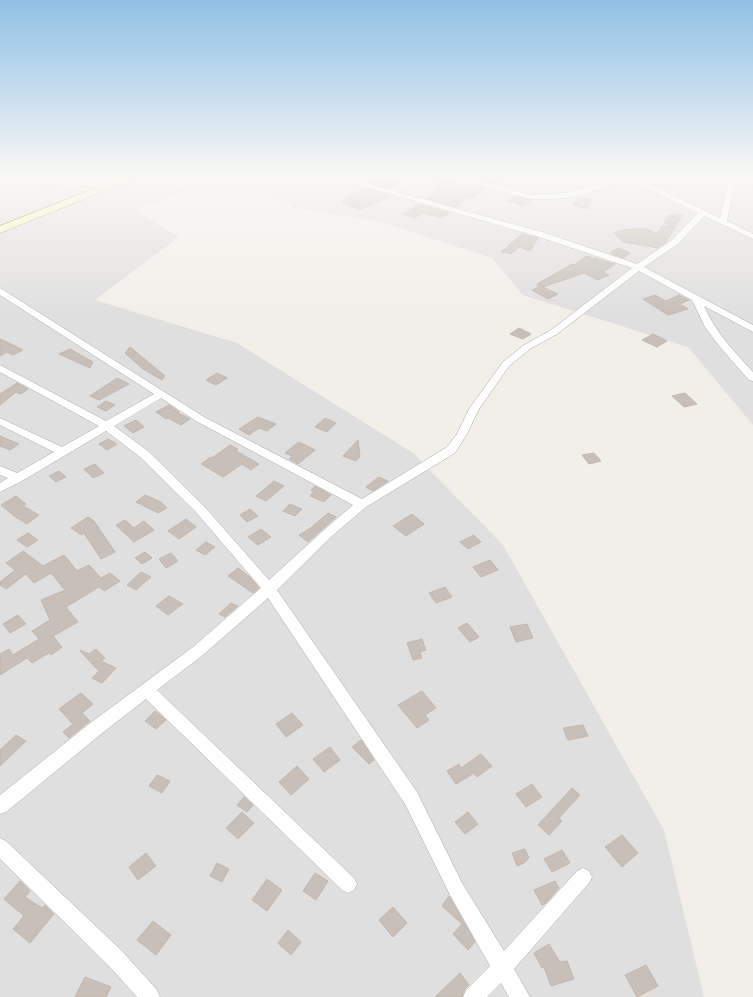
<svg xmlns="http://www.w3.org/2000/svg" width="753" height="997" font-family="Figtree,sans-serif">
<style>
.residential{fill:#e0dfdf}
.building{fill:#c7bfb8;stroke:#c4b6ab}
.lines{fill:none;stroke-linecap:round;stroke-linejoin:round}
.street-casing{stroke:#a9a9a9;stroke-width:1}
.secondary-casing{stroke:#707d05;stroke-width:1}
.street{fill:#fff;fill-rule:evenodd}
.secondary{fill:#f7fabf;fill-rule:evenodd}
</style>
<rect width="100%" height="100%" fill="#f2efe9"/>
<!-- residential -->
<g class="residential">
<path d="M145,175h18l22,15 -50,20 44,27 -84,63 142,43 176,110 90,92 161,285 40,167h-704v-816l95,6z"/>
<path d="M246,175h507v250l-65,-78 -165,-52 -31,-37 -111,-36 -87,-14z"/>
</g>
<!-- building -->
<g class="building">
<path d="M390,175l15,4 -15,9 -17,-4z"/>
<path d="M490,175h17l-12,9 -12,-3z"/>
<path d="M441,181l32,7 3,-3 11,3 -14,10 -5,-1 -12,10 -29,-8 7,-4 -3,-1 7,-5 -5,-1z"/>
<path d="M365,188l26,8 -32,14 -18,-8z"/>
<path d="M514,196l17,4 -7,6 -17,-5z"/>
<path d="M576,198l15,1 -3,10 -15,-4z"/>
<path d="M419,204l30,9 -6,5 -21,-5 -7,5 -12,-4z"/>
<path d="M669,215h14l-17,27 -8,6 -35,-6 -9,-9 10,-3 21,-2 12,6 5,-8 12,-1 -10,-2z"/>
<path d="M522,234l16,4 -8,13 -11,-4 -8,7 -10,-2z"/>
<path d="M618,248l12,5 -7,5 -13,-5z"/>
<path d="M586,256l29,8 -12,8 6,3 -11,5 -14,-7 -41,14 15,7 -10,5 -16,-9 7,-3 -2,-3 35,-20 2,1z"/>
<path d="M655,295l11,6 13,-6 10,5 -9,4 8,5 -20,6 -25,-16z"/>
<path d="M519,328l12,6 -8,5 -13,-5z"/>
<path d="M653,334l14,7 -10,6 -15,-7z"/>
<path d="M0,339l9,4 14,7 -10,5 -6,-3 -7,4z"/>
<path d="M130,347l35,29 -3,4 -19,-11 -18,-16z"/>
<path d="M70,349l23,13 -3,6 -31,-14z"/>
<path d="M217,373l10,5 -11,7 -10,-5z"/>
<path d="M117,378l12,6 -30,16 -9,-4z"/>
<path d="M17,383l11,6 -7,5 -5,-2 -16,13v-11z"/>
<path d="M685,393l12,11 -13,3 -12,-11z"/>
<path d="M106,401l9,4 -9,6 -9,-4z"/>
<path d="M169,405l10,7 -1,1 12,6 -9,6 -13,-7 -2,1 -10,-7z"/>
<path d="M258,417l18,7 -9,7 -8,-3 -10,7 -10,-6z"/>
<path d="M325,418l11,5 -9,9 -12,-5z"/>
<path d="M136,420l8,7 -11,6 -9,-7z"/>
<path d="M0,436l19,8 -9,6 -10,-4z"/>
<path d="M108,439l9,5 -10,6 -8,-6z"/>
<path d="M358,440l2,17 -4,4 -13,-5z"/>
<path d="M299,442l16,8 -17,14 -9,-5 3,-3 -7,-3z"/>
<path d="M230,445l8,4 -2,2 23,13 -8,6 -9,-6 -19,13 -22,-13 10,-7 1,1z"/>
<path d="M594,453l7,8 -12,3 -7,-9z"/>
<path d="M95,464l9,9 -11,5 -9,-9z"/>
<path d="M59,471l7,6 -10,5 -7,-6z"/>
<path d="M379,477l9,4 -15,10 -7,-4z"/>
<path d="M274,481l10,5 -18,15 -10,-5z"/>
<path d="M315,486l16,9 -7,7 -14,-6 4,-5 -3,-1z"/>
<path d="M145,495l16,7 6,6 -9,5 -22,-11z"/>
<path d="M16,496l10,8 -3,2 16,9 -12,9 -13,-8 -13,-11z"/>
<path d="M290,504l12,5 -7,7 -12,-5z"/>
<path d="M250,509l8,7 -11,6 -7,-7z"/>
<path d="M328,513l8,4 -28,25 -9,-7 13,-8z"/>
<path d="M412,514l12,10 -18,12 -13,-10z"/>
<path d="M88,517l6,4 21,31 -14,7 -17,-26 -3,2 -10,-7z"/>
<path d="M186,519l10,8 -17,12 -11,-8z"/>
<path d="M125,520l9,8 10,-7 10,9 -20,12 -18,-17z"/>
<path d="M261,529l10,8 -13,8 -10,-8z"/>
<path d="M28,533l10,7 -11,7 -10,-7z"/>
<path d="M474,535l7,7 -13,7 -8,-7z"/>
<path d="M206,542l9,5 -10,8 -9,-5z"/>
<path d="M23,551l20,15 21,-11 13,16 12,-6 12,13 9,-5 10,8 -16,10 -5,-4 -33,20 12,15 -25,14 9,11 -11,8 -2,-2 -17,10 -5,-5 -27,17v-21l9,-5 4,6 26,-16 -7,-8 18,-11 -9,-20 24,-10 -14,-17 -17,10 -8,-9 -20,15 -6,-4v-3l15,-12 -9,-7z"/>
<path d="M145,552l7,6 -10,6 -7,-6z"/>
<path d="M171,553l7,8 -12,7 -7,-9z"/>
<path d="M490,560l8,10 -17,7 -8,-10z"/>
<path d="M238,568l12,9 9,11 -6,5 -25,-17z"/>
<path d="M141,572l10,5 -15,13 -9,-5z"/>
<path d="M445,587l7,10 -16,6 -7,-10z"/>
<path d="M169,596l14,8 -15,11 -12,-9z"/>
<path d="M231,603l7,3 -13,11 -6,-3z"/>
<path d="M18,615l8,9 -16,9 -7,-9z"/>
<path d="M467,623l12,14 -9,5 -12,-14z"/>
<path d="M527,624l6,14 -17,4 -6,-15z"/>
<path d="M422,639l4,11 -6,2 2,6 -9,2 -6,-17z"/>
<path d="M96,649l9,9 -4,3 15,7 -14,15 -10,-5 7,-7 -19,-20v-1l9,4z"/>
<path d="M422,691l14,17 -11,7 4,5 -12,8 -19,-23z"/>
<path d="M81,693l12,11 -11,9 8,8 -21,17 -6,-6 10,-8 -14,-15z"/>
<path d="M155,711l11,9 -10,9 -11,-8z"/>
<path d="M292,713l11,12 -17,12 -10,-13z"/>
<path d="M583,725l5,11 -20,4 -5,-12z"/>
<path d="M16,735l10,6 -26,25v-16z"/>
<path d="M361,740l13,20 -5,4 -17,-17z"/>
<path d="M330,747l10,13 -16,12 -11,-13z"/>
<path d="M481,754l11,12 -15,11 -3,-4 -18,11 -9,-13 12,-7 2,4z"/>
<path d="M297,766l12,13 -18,16 -12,-13z"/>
<path d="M157,775l13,6 -8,12 -13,-7z"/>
<path d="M532,784l10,13 -16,10 -10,-13z"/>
<path d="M572,788l8,7 -21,23 3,3 -13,14 -11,-10z"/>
<path d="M244,797l9,8 -6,7 -10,-7z"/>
<path d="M242,812l12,11 -16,16 -12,-11z"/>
<path d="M468,812l10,12 -13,10 -10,-12z"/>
<path d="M622,835l16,18 -16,14 -17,-20z"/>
<path d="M525,849l4,9 -5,5 -7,3 -5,-13z"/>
<path d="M562,850l8,13 -18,9 -8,-13z"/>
<path d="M146,853l10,13 -18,14 -9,-13z"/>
<path d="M217,863l12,6 -7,13 -12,-6z"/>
<path d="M315,873l13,8 -12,19 -13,-9z"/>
<path d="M267,879l15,11 -15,21 -15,-11z"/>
<path d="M20,881l10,10 -5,6 17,11 3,-3 9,9 -24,29 -17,-14 11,-13 -20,-17z"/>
<path d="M555,881l4,7 -13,15 -4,2 -8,-15z"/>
<path d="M449,896l26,46 -7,8 -15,-16 9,-10 -20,-18z"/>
<path d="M393,907l14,16 -14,14 -14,-17z"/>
<path d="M153,921l18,14 -15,20 -19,-15z"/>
<path d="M288,930l13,12 -10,13 -13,-12z"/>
<path d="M549,944l11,18 7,-1 7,18 -23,7 -7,-19 -2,1 -8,-15z"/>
<path d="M646,965l12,21 -21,11 -12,-22z"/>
<path d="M460,973l9,12 -4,4 -3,8h-27z"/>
<path d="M85,977l26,10 -5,10h-31z"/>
</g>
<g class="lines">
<!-- street casing -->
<g class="street-casing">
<g id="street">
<path d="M325,175h12l53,15 24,-15h9l-26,17 145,40 95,32 35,-24 26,-27 -76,-37c-25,19 -60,25 -91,23l-87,-24h13l74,20 35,-2 19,-5 28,-13h18l89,43 10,-43h6l-9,46 26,13v5l-49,-23 -26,28 -34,23 109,58v7l-49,-26c12,27 29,44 49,66v9l-4,-1 -29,-33 -15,-20 -13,-27 -53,-29 -82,63 -27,15 -21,17 -30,43 -12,25 -12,19 -89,54 -34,29 -55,54 140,202 45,91 42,68 73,-80 6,-3 6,3 3,6 -3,6 -75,86 16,28h-21l-8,-14 -14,14h-24l3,-7 24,-24 -40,-71 -45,-91 -137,-206 -65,57 -46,35 197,188 3,6 -3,6 -6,3 -6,-3 -196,-191 -45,35 -95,78 -6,2v-19l89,-71 104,-77 68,-59 -66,-77 -55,-54 -34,-26 -84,50 -22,11v-9l8,-5 -8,-3v-9l17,7 37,-21 -54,-27v-7l62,29 37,-21 -99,-54v-7l106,56 48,-27 -154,-99v-7l204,129 158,82 85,-52 10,-13 12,-25 34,-47 21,-17 27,-15 81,-62 -96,-32zM161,398l35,23 157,84 -29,25 -55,50 -66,-75 -55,-54 -34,-25z"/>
<path d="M0,177l111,7 3,2 -3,2 -111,-7z"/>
<path d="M0,838l6,3 116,110 35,39 3,7h-23l-29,-32 -108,-106z"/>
</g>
</g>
<!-- secondary casing -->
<g class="secondary-casing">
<path id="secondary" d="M128,175h15l-143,58v-7z"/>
</g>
<!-- street -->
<use href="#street" class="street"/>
<!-- secondary -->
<use href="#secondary" class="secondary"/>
</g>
<!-- sky -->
<linearGradient id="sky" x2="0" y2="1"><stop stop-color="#8fc0e4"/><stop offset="0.56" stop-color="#f9f8f5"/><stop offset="1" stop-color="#f9f8f5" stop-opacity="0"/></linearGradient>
<rect width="753" height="315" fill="url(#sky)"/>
</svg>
